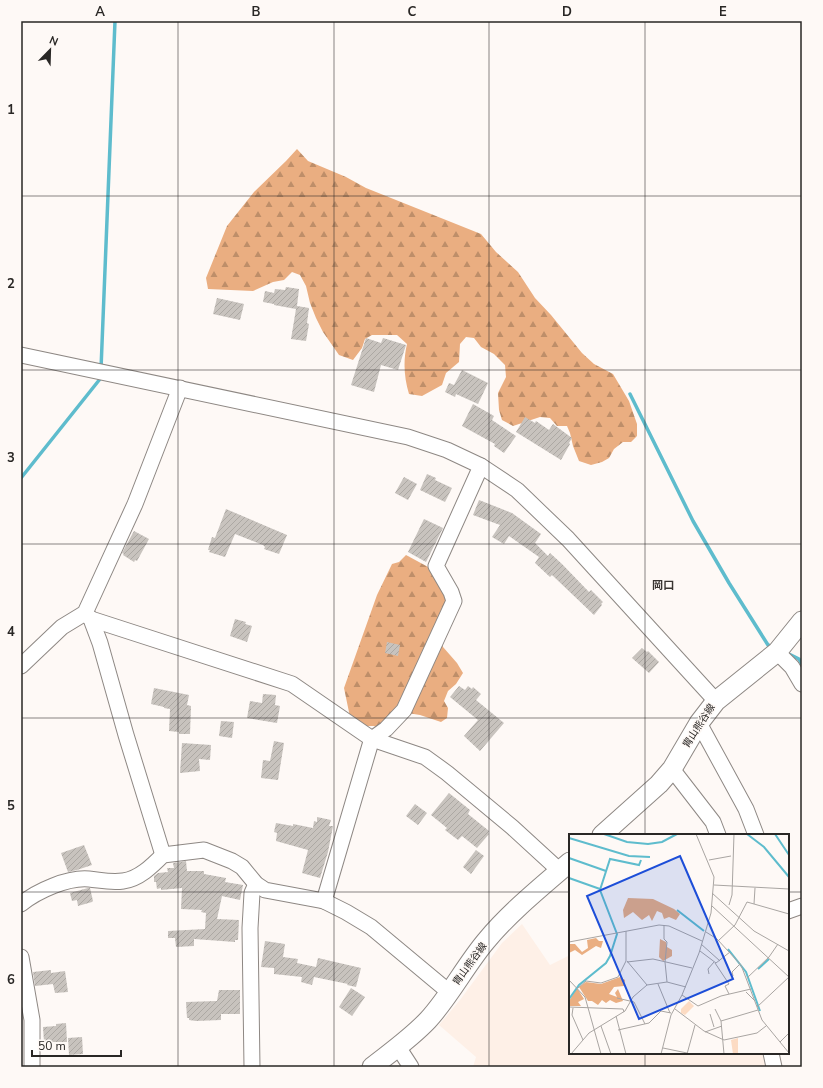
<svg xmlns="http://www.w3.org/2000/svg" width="823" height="1088" font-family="'Nunito Sans','Noto Sans JP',sans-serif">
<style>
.built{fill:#fef0e7}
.forest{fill:url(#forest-firs)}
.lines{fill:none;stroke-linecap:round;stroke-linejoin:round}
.stream{stroke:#5ebccd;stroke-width:3.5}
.building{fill:url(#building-hatch)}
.minor-casing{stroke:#8e8884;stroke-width:17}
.major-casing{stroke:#8e8884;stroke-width:21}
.minor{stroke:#fff;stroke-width:15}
.major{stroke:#fff;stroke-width:19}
.grid{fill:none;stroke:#292725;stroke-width:1;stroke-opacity:0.55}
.labels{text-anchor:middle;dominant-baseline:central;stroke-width:3;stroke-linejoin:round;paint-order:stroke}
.street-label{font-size:10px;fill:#292725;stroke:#fef9f6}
.neighbourhood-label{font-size:11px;font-weight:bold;fill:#393431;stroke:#fef9f6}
.inset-river{fill:none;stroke:#5ebccd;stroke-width:2}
.inset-road{fill:none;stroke:#a9a5a2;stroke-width:1}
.view{fill:#1d4ed8;fill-opacity:0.15;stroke:#1d4ed8;stroke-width:2}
.inset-edge{fill:none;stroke:#292725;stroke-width:2}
.neatline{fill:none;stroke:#292725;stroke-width:1.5}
.grid-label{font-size:13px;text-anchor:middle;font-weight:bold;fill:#292725}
</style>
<defs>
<pattern id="forest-firs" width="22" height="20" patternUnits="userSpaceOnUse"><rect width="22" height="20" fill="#eaae81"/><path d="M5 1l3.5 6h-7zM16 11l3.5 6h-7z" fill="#be8e69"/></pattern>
<pattern id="building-hatch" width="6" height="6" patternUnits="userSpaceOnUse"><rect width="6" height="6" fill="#c8c3be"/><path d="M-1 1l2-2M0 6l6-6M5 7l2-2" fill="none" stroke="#aca8a3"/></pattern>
</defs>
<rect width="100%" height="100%" fill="#fef9f6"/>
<!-- built -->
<path class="built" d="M522,924l28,41 20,-10v98h192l4,14h-293l3,-10 -37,-32 21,-25 42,-57z"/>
<!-- forest -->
<g class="forest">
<path d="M297,149l11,12 38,16 20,11 115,46 15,18 22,20 17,26 16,17 31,38 12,11 19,10 16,27 8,23v12l-6,6h-8l-9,7 -5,9 -7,4 -11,3 -12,-4 -6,-15 -3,-13 -3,-7h-10l-7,-8 -10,-1 -27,9 -11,-6 -3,-10 -1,-17 8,-16 -1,-12 -11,-11 -13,-7 -7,-9 -8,-1 -6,7 -1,18 -13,11 -4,12 -20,11 -13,-2c-5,-17 -6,-33 -2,-50l-10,-9h-25l-7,4 -3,9 -9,12 -14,-5 -16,-23 -7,-14 -6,-15 -4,-17 -6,-11 -8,-3 -8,8 -11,2 -20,9 -45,-2 -2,-11 21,-52 27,-34 32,-31z"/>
<path d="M406,555l24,13 18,31 -13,35 8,13 14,16 6,10 -7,11 -8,7 -4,10 4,7 -1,10 -6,4 -21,-7 -25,-4 -13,11 -4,6 -4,-2h-12l-12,-9 -6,-29 33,-93 15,-31 7,-2z"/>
</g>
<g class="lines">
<!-- stream -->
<g class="stream">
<path d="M101,369l14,-348"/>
<path d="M630,394l63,127 36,62 39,62 6,2"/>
<path d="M21,478l79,-99 1,-4"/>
<path d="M787,653l12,6 3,5"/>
</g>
</g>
<!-- building -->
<g class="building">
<path d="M286,287l13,2 -2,17 12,2 -2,15 2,1 -3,17 -15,-2 5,-30 -22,-4v-1l-11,-2 2,-11 9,2 1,-4 10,1z"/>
<path d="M217,298l27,6 -4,16 -27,-6z"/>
<path d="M366,338l15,5 2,-5 23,7 -8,25 -17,-5 -7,27 -23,-7z"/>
<path d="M462,370l26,13 -10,21 -22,-10 -1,3 -10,-5 4,-9 5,2z"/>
<path d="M473,404l21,12 -2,4 24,16 -12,17 -10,-7 1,-2 -33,-18z"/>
<path d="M525,417l10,6 1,-2 13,9 4,-6 19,14 -3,5 1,1 -9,16 -45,-28z"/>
<path d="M427,474l9,4 -1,2 17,8 -7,14 -25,-12z"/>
<path d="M404,477l13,7 -9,16 -13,-7z"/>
<path d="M479,500l33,13 29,21 -6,9 13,13 2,-3 12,11 27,28 2,-2 12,12 -2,2 1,1 -8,10 -42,-40 -2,2 -15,-14 4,-6 -30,-21 -5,8 -12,-7 8,-12 -27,-10z"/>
<path d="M226,509l61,26 -8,19 -15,-5 1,-2 -2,-2 -28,-11 -10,23 -16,-5 1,-2h-2l4,-13 3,1z"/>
<path d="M424,519l19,9 -17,34 -18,-10z"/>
<path d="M134,531l15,8 -12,22 -2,-1 -1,2 -11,-7 1,-1 -2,-1z"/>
<path d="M235,619l11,3 -1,2 7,2 -5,16 -17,-6z"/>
<path d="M387,642l13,3 -2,11 -13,-3z"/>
<path d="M642,648l5,4 1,-1 11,11 -10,11 -17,-15z"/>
<path d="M459,686l6,4 3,-4 4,3 1,-2 8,7 -5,6 28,23 -24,28 -16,-15 14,-16 -28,-23z"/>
<path d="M154,688l35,7 -2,10 4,1 -1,28h-11v-2l-10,-1 1,-22 -6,-1v-1l-13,-3z"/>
<path d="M263,694l13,1 -1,10 5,1 -3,17 -30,-5 3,-17 12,2z"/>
<path d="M221,721l13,1 -2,16 -13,-2z"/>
<path d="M274,741l10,2 -6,37 -17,-2 2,-18 7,1z"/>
<path d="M182,743l29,2 -1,15 -11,-1 1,12 -20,2z"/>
<path d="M449,793l21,17 -2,4 21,17 -1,2 1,1 -12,14 -15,-12 -4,4 -13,-10 2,-2 -16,-13z"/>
<path d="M415,804l12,9 -9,12 -12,-9z"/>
<path d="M317,817l14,3 -2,6h4l-5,26 -8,26 -18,-5 6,-23 -32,-9 1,-8 -3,-1 2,-9 17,3v-2l20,4 1,-7 3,1z"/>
<path d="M84,845l8,20 -15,5 -9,2 -7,-19z"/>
<path d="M476,850l8,6 -13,18 -8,-7z"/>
<path d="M186,861l1,10h17v3l22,4 -1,4 18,3 -3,15 -18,-4 -5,23 22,1 -1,20h-3v2l-41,-3v7l-18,1 -1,-9h-7v-7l37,-2 1,-16 -5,-1 1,-2 -21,-1 1,-21 -21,2v-2l-4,1 -1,-7h-2v-6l4,-3 10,-1 -1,-4h7l-1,-5z"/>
<path d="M88,888h2l3,13 -1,1 -14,4 -1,-6 -5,1 -2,-8z"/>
<path d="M265,941l20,3 -2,13 15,2 -1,4 19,4 2,-9 43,10 -5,19 -9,-2 1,-1 -34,-7 -2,8 -11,-3 1,-5 -28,-3v-6l-13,-1z"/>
<path d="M51,970v3l14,-2 3,21 -13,1 -2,-9 -18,2 -2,-14z"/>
<path d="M351,988l14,9 -13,19 -13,-9z"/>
<path d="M219,990h21v24h-19v6l-25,1 -7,-1v-2h-2l-1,-16 31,-1z"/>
<path d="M66,1023l1,19h-23l-1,-15 13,-1v-2z"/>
<path d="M82,1037l1,17 -14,1 -1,-17z"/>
</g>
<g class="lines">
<!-- minor casing -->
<g class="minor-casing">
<g id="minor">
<path d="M21,355l387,82 39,13 34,16 36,24 51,49 148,162"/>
<path d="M86,614l5,5 9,24 26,92 37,120"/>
<path d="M91,619l201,65 80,55 53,18 22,16 65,54 48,44"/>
<path d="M777,652l15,15 10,17"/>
<path d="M21,666l41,-39 23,-14 50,-109 45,-116"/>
<path d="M699,723l47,86 10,26"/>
<path d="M672,769l41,53 5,13"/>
<path d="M324,901l46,-156 2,-6 14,-10 18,-19 50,-109 -3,-9 -15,-26 45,-100"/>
<path d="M21,904c16,-13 47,-27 68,-25 11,1 22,4 34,2 16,-2 29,-15 40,-26l41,-5 28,11 10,6 14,17 9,6 59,11 22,11 25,15 78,65"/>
<path d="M788,911l14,-5"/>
<path d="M21,957l11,63v47"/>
<path d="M398,1047l13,20"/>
<path d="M771,1053l3,14"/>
<path d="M252,1067l-2,-139 2,-35 4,-9"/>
</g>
</g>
<!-- major casing -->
<g class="major-casing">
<g id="major">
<path d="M602,835l57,-51 13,-15 27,-46 17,-22 61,-49 25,-31"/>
<path d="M372,1067c19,-15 39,-29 56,-47 22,-24 37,-54 58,-79 24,-29 55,-54 84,-79"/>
</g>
</g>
<!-- minor -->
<use href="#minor" class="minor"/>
<!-- major -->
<use href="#major" class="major"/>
</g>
<!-- grid -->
<path class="grid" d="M178,21v1046M334,21v1046M489,21v1046M645,21v814M21,196h781M21,370h781M21,544h781M21,718h781M21,892h549M788,892h14M645,1053v14"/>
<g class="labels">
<!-- street labels -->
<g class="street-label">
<text transform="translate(699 726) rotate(-57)">胄山熊谷線</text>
<text transform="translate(470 964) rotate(-54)">胄山熊谷線</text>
</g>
<!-- neighbourhood labels -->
<g class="neighbourhood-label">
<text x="663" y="585">岡口</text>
</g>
</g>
<!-- overview -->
<g transform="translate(569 834)">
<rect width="220" height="220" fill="#fef9f6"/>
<path d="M120,167l5,5 -9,9 -4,-2v-4z" fill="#fcdbc3"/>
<path d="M59,64l25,1 21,10 6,5 -4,6 -7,-3 -5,2 -2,-6 -5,-2 -5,10 -3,-6 -7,5 -9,-8 -9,6 -1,-8zM27,104l3,3h4l-2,7 -5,-2 -14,9 -7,-5 -6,3v-9h6l7,8 6,-4 -1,-8zM91,105l6,3 1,5 5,3v6l-9,5 -4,-4zM51,143l5,3 -1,6 -10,1 -5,7 8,3 -2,-4 3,-4 5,12 -7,2 -6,-3 -4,3 -4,-3 -4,5 -6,-4h-4l-9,-14 7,-5 15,2zM8,154l7,11 -6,3 3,4h-12v-5z" fill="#eaae81"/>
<path d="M169,204v16h-5l-2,-14z" fill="#fcdbc3"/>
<path class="inset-river" d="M35,0l23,8 21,2 14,-2 15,-8M178,0l17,13 25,30M206,0l14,21M0,4l60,18 21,1M0,24l37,13M0,44l31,11M108,76l27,21M159,115l18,23 14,39M189,135l11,-10M0,165l10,-14 27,-22 4,-7 7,-22 -17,-44 10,-31 29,6 2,-5"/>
<path class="inset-road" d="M140,26l22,-4M145,51l75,4M143,59l42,38 35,20M185,70l1,-16M160,71l3,-10 2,-61M143,72l77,71M95,91v14l3,3 -2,20 2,20M137,98l11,7 24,26 21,55 27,33M149,107l17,-16 12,-23 42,12M0,108l90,-17 10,1 33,15M132,110l19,17M131,117l16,12 14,-11M58,127l20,24M58,128l26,-3 39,9M146,129l14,21 -4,2 4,8M140,140l-1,-5 6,-7M164,142l-1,-4 8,-8M178,144l22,-21 9,-13M0,146l16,17 16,57M89,150l12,29M9,154l8,-7 15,2 17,-6 8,-16v-30M177,158l9,9M113,161l16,11 23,-10 30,-7M48,164l17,4 11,22M0,173l54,2 1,3M188,173l32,-30M4,174l-1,7 11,25M106,175l29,22 20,9 33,-7 9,-7M146,175l6,12M141,180l4,13M47,182l10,38M32,192l10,28M49,196l31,-7 12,-12 10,2M136,198l17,-6M211,208l9,-9M94,214l24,5M2,220l18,-21 36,-22 8,-14 14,-12 20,-3 19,5M92,220l10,-39 11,-20 17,-42 12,-40 3,-36 -18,-43M118,220l8,-29M155,220l-3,-33 37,-11"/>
<path class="view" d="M111,22l53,123 -94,40 -52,-123z"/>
<rect width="220" height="220" class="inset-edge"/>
</g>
<!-- border -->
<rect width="823" height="1088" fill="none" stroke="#fef9f6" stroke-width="44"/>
<!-- north arrow -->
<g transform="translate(50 50) rotate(23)" stroke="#fef9f6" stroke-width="3" paint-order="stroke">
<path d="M0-3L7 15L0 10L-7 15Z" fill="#292725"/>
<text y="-6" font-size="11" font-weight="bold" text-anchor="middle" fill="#292725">N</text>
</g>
<!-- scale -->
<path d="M32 1050v6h89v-6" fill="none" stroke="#292725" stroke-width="2"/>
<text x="38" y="1050" font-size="12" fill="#292725" stroke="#fef9f6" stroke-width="3" paint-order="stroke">50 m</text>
<rect x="22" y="22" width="779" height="1044" class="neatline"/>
<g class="grid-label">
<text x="100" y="16">A</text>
<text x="256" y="16">B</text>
<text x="412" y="16">C</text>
<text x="567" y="16">D</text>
<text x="723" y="16">E</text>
<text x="11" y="114">1</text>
<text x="11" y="288">2</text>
<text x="11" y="462">3</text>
<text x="11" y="636">4</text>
<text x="11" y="810">5</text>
<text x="11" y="984">6</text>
</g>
</svg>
